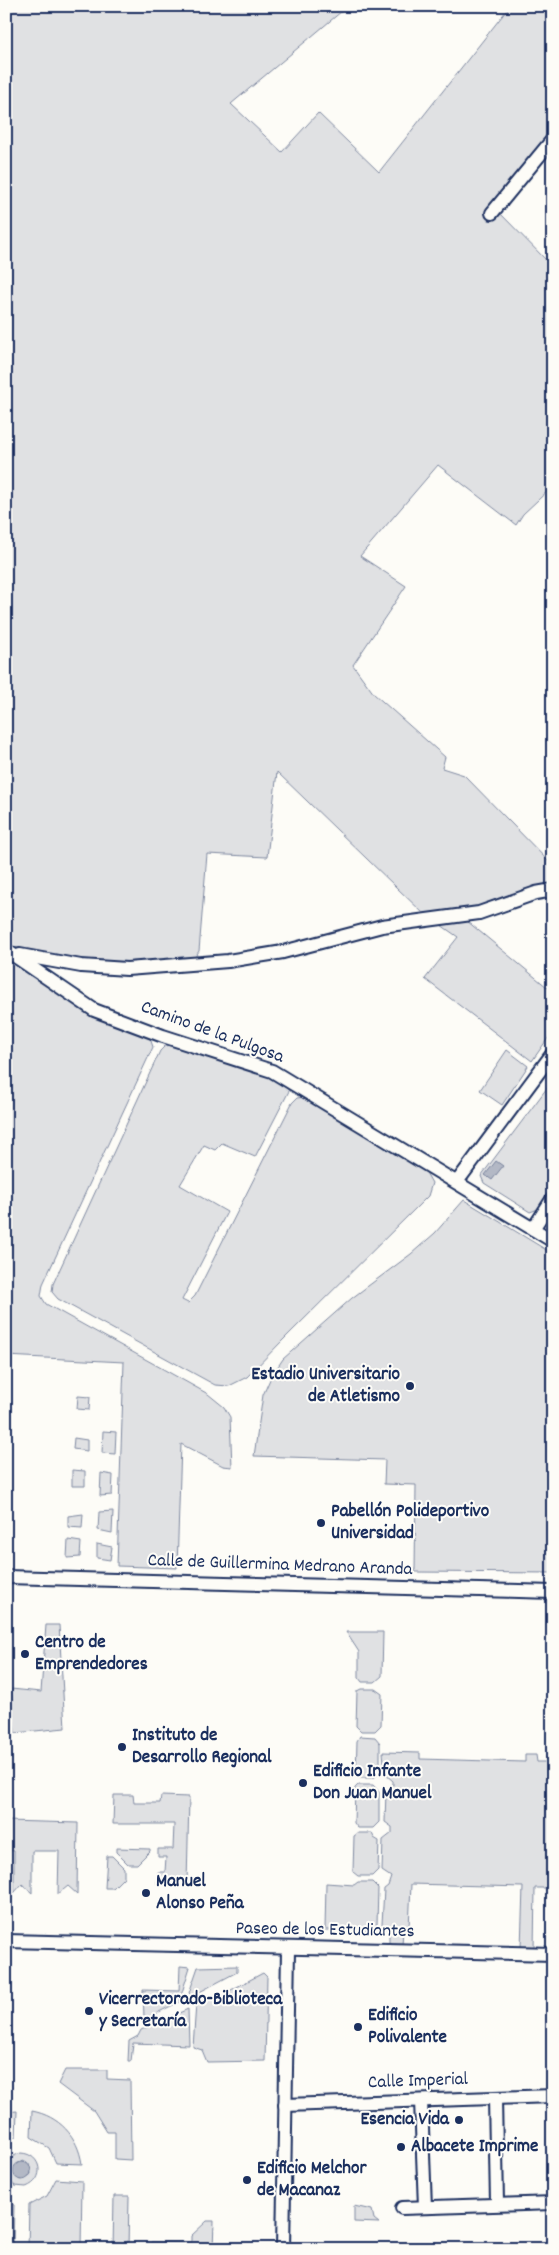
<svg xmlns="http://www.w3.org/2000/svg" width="559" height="2255" font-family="Dekko,sans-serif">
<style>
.green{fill:#e0e1e3;stroke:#7e88a0;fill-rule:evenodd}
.water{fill:#b3b8c5;stroke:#76819c}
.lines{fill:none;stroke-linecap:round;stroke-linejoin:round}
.minor-casing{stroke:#1b2f5e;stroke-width:16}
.minor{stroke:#fdfcf7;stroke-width:12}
.poi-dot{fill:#1b2f5e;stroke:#fdfcf7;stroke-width:2}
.labels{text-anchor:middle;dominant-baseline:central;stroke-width:4;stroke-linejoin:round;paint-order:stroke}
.street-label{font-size:19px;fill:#1b2f5e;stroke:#fdfcf7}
.poi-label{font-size:19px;font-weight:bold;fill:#1b2f5e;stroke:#fdfcf7;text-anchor:start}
</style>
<rect width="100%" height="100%" fill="#fdfcf7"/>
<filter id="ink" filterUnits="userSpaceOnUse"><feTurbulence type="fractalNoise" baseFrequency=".02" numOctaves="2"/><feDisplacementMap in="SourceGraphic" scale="10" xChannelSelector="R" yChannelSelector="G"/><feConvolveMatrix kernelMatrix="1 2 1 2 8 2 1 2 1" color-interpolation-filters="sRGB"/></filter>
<g filter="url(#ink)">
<!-- green -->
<g class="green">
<path d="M8,6h340l-117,98 51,48 36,-39 61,59 131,-166h43v130l-59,71 59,60v219l-30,28 -7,11 -78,-60 -78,91 46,30 -53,79 21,29 71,63 -3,11 22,7 89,91v23l-74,22 -53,5 -149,-144 -10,85 -60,-3 -8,97 -8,12 -89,3 -81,-16 -15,-7v-927z"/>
<path d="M467,921l86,71v39l-21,30 -107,-82 33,-42 -20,-14z"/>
<path d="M6,958l85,56 59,24 3,9 -110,237 -2,12 5,8 162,90 16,13 6,10 2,50 -9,-1 -42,-22 -4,124 -60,-2 7,-204 -118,-6z"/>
<path d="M175,1044c27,8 99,26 114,47l-34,66 -33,-14 -7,7 -11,-5 -24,40 47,27 -45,88 6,3 7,-7 97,-193 5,-5 8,-1 119,72 8,14 -4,13 -145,144 -36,37 -18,9 -14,-1 -157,-86 -6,-7 1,-8 107,-233 5,-5z"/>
<path d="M507,1050l21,16 -26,39 -22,-15z"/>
<path d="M553,1080v104l-15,25 -8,3 -46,-29 -3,-7z"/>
<path d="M464,1200l89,54v319l-138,-1 1,-87 -32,-1 1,-24 -131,-4 9,-61 8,-18 12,-18 69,-61 59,-44 24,-21z"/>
<path d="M78,1396l12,1 -1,13 -12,-1z"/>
<path d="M103,1431l13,1 -1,22 -13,-1z"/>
<path d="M74,1438l13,2v11l-14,-2z"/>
<path d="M72,1470l13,1v15h-13z"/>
<path d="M101,1473l12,2 -1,20 -12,1z"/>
<path d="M113,1511l-1,22 -14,-3 1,-18z"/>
<path d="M83,1514l-1,14 -14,-1v-11z"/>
<path d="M68,1540l13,2 -1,15 -13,1z"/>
<path d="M97,1544l15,3 -2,13 -13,-2z"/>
<path d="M46,1625h13l6,103 -50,5 -4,-44 30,3z"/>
<path d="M346,1632h37l-1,44 -7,6h-13l-3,-4v-26z"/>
<path d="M361,1689h14l7,5 -1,31 -6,6h-14l-5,-5 1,-35z"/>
<path d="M360,1736l15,1 5,6v29l-6,6h-14l-4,-3 1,-34z"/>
<path d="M383,1752l37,1v6l105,3v-7h11l1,7h16v126h-18l-1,61 -13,-1 2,-61 -112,-3 -2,44h-6l-1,18h-13v-15l-7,-7 2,-35 4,-3 3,-9 -9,-6 1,-31 9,-7v-6l-7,-5 1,-31 7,-6v-4l-8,-7z"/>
<path d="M358,1785h15l6,7v30l-6,6h-15l-4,-5 1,-35z"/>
<path d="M114,1795h19l1,8h26l1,-7 28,1 -2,87h-30l1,-12h7l1,-15h-8v-8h15l1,-25h-61z"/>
<path d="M6,1821l72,2 -1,71 -9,-8 -10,8 1,-43h-27v42l-10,-9 -8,9v-42l-8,-1z"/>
<path d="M358,1833h14l2,5 5,3 -1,29 -6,6h-14l-5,-4 1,-36z"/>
<path d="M116,1848l34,1v2l-13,13h-9l-12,-12z"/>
<path d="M107,1856h5l12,12v9l-11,11h-8z"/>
<path d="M358,1882h14l6,6 -1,36 -7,6h-45l1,-47 28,2z"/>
<path d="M180,1966l10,1 -11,35 -32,16h-3l-1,-28 36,1z"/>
<path d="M237,1966v6l-45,24 -3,-3 9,-26z"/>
<path d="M263,1973l4,4 -2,84 -58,1 -5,-12 -9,-3 3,-43 17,-8 12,1 6,-7z"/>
<path d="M188,2009l1,36 -56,-2 -2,18h-3l1,-20 9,-5 3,-6z"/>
<path d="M65,2070h42v9l23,1 1,80 -16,-1v-27h-8l-13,-21 -36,-27z"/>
<path d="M17,2111l-1,26 -10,3v-28z"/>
<path d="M32,2111c27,5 46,25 50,53l-26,-1 -7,-15 -18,-11z"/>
<path d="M21,2153c21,1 25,27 5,34l-11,-1 -9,-10c0,-12 2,-19 15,-23zM23,2161l6,3 2,10 -11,6 -4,-3 -3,-6z"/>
<path d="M56,2179l26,2 -1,68h-53l1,-44 18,-9z"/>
<path d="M114,2196h15l-1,53h-15z"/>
<path d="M6,2202l8,3 -1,44h-7z"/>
<path d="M354,2206l18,4 2,9 5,4 -25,-1z"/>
<path d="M207,2221h7l-1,28h-62v-7l40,1v-7z"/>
</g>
<!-- water -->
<g class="water">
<path d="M496,1161l7,5 -11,14 -7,-5z"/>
<circle cx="22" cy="2171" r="9"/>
</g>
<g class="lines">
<!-- minor casing -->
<g class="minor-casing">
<g id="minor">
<path d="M492,213l61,-74"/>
<path d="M6,950l88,60 69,26 109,35 281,170"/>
<path d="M20,955l61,11 46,3 101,-8 55,-9 99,-26 97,-13 57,-20 17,-3"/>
<path d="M457,1182l96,-129"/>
<path d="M533,1229l20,-31"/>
<path d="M6,1577l547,15"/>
<path d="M6,1941l547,13"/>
<path d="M495,2098l2,105"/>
<path d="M421,2101l4,106"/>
<path d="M285,2105l268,-9"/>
<path d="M402,2208l151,-5"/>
<path d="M283,2249l5,-299"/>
</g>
</g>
<!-- minor -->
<use href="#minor" class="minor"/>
</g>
</g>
<!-- markers -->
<g class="poi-dot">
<circle cx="410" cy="1386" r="5"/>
<circle cx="321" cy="1523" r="5"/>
<circle cx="25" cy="1654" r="5"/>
<circle cx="122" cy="1747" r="5"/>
<circle cx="303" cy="1783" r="5"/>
<circle cx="146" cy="1893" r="5"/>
<circle cx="89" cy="2011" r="5"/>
<circle cx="358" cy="2027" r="5"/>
<circle cx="459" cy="2120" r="5"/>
<circle cx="401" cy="2147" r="5"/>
<circle cx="247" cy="2180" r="5"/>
</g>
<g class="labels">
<!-- street labels -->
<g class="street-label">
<text transform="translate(212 1033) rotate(20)">Camino de la Pulgosa</text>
<text transform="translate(280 1566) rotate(2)">Calle de Guillermina Medrano Aranda</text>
<text transform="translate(325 1931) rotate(1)">Paseo de los Estudiantes</text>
<text transform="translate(418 2082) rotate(-2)">Calle Imperial</text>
</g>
<!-- poi labels -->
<g class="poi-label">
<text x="400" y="1375" text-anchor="end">Estadio Universitario<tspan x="400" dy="22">de Atletismo</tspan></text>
<text x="331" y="1512">Pabellón Polideportivo<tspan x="331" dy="22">Universidad</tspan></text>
<text x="35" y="1643">Centro de<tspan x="35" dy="22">Emprendedores</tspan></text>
<text x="132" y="1736">Instituto de<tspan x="132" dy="22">Desarrollo Regional</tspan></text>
<text x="313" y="1772">Edificio Infante<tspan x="313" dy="22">Don Juan Manuel</tspan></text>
<text x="156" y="1882">Manuel<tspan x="156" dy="22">Alonso Peña</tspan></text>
<text x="99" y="2000">Vicerrectorado-Biblioteca<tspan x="99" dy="22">y Secretaría</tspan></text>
<text x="368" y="2016">Edificio<tspan x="368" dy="22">Polivalente</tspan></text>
<text x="449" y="2120" text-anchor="end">Esencia Vida</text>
<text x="411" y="2147">Albacete Imprime</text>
<text x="257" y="2169">Edificio Melchor<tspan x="257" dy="22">de Macanaz</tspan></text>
</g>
</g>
<!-- margin -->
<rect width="559" height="2255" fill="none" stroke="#fdfcf7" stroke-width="25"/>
<rect x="12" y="12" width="534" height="2230" fill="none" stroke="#1b2f5e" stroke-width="2" filter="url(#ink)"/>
</svg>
